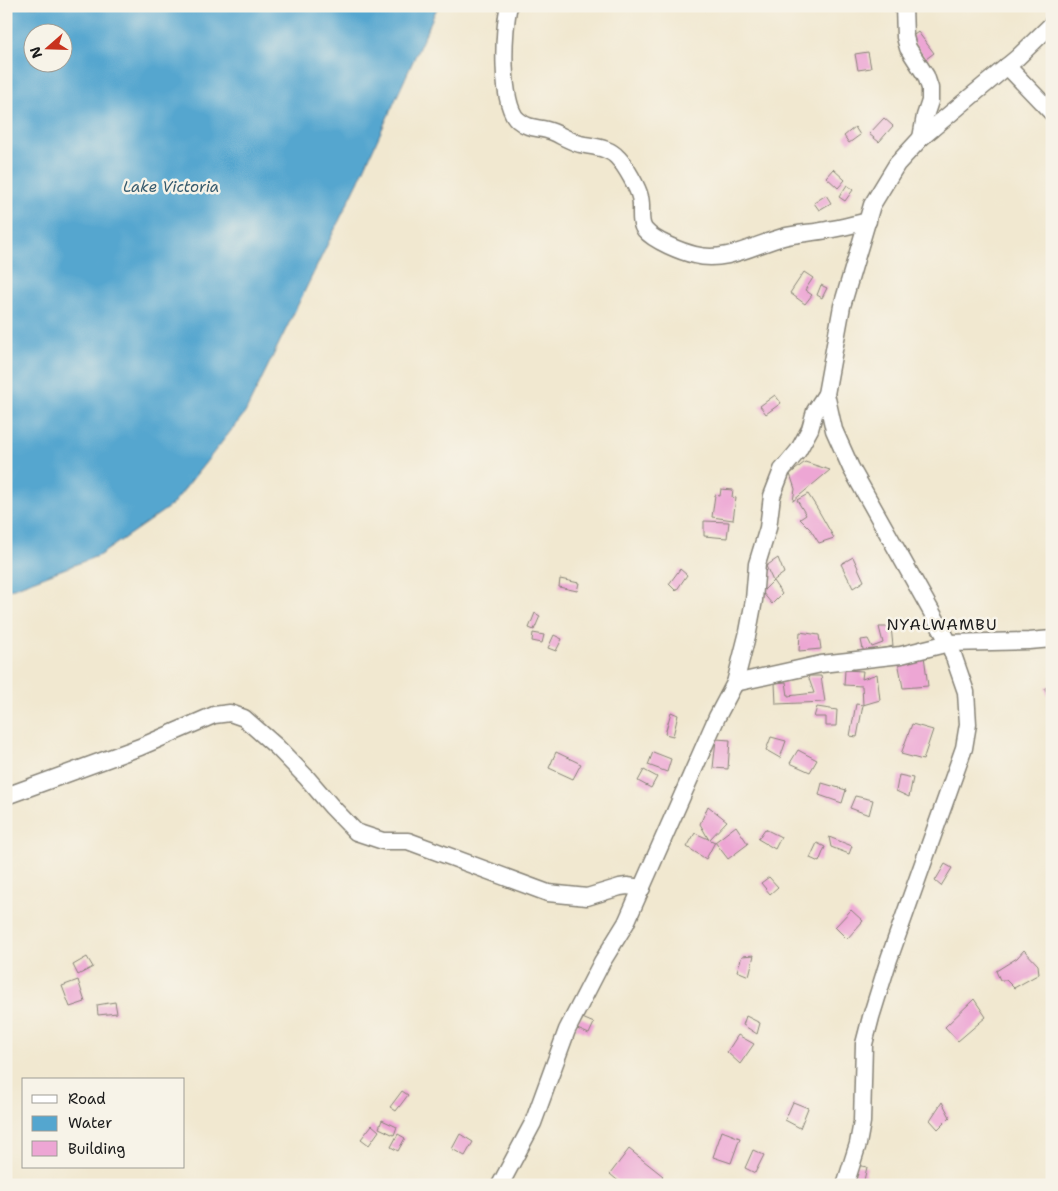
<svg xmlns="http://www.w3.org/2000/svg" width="1058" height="1191" font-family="'Shantell Sans',sans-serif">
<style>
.water{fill:#54a6cf;stroke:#386176;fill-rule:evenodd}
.building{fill:#eda6d4}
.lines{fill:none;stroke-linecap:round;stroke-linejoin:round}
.minor-casing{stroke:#868276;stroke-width:19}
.minor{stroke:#fff;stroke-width:16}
.labels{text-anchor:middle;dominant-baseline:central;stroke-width:5;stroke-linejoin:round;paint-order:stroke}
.water-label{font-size:15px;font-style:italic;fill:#355a6d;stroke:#f7f3e8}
.quarter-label{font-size:16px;letter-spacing:1px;fill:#1c1c1c;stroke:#f7f3e8}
</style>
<rect width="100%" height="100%" fill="#f7f3e8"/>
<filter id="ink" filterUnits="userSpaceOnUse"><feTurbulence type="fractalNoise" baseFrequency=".02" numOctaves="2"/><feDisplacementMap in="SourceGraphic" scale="10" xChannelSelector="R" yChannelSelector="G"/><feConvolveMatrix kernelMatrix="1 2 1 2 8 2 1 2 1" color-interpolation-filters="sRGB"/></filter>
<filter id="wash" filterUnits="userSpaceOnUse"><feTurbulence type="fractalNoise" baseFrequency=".0096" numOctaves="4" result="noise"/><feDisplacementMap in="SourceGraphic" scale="20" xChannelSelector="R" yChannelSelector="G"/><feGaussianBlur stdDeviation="1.12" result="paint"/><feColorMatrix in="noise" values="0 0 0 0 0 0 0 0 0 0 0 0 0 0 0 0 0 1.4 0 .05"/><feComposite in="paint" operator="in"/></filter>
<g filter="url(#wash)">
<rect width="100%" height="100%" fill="#f1e8d0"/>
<!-- water -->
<path class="water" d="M6,6h432l-79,174 -114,233 -73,92 -72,50 -94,36zM32,32h30v30h-30z"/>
<g id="blocks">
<!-- building -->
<g class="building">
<path d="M918,32l16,21 -8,6 -16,-21z"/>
<path d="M868,52l3,16 -13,2 -3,-16z"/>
<path d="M884,118l9,8 -14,16 -10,-8z"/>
<path d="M855,127l5,8 -11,8 -5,-7z"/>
<path d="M833,169l12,11 -7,8 -12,-11z"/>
<path d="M847,185l6,5 -8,11 -6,-4z"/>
<path d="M826,195l5,8 -12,7 -5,-7z"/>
<path d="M804,272l9,6 -8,12 7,5 -7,9 -15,-11z"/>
<path d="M821,285l6,3 -5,10 -5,-3z"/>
<path d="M775,395l6,8 -15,11 -6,-8z"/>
<path d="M805,462l25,8 -37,31 2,-12 -5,-15z"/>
<path d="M721,489l12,1 -1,7 4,1 -3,22 -21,-3 3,-22 5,1z"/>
<path d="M808,494l9,14 17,30 -15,5 -9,-14 -10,-10 6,-4 -9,-15z"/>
<path d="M704,521l25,1 -2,16 -23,-2z"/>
<path d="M853,557l11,24 -11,7 -12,-24z"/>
<path d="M778,558l6,15 -11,8 9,13 -10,10 -10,-12 11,-11 -7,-15z"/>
<path d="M680,569l7,6 -11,16 -7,-7z"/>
<path d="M560,579l19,4 -2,8 -18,-4z"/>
<path d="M535,613l5,3 -6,14 -5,-2z"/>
<path d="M879,627h12l2,19 -29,8 -3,-14 7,-1 4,8 11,-4z"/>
<path d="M800,632l19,3 2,14 -22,2z"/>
<path d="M533,633l11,2 -2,8 -10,-2z"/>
<path d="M554,635l8,4 -6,12 -8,-3z"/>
<path d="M924,656l4,30 -25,2 -5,-27z"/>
<path d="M845,670l18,1 -1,8 15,-5 3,26 -17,5 -1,-19 -18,-1z"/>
<path d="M808,676h13l4,26 -49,2 -1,-21 11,-1 2,14 26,-3z"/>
<path d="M1052,685v21l-7,-18z"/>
<path d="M856,704l7,1 -6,32 -7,-1z"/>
<path d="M817,707l20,3 -1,16h-10v-9h-12z"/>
<path d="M671,712l7,3 -5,21 -8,-2z"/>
<path d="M912,724l21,6 -10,30 -22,-6z"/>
<path d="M771,737l15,4 -6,17 -14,-8z"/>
<path d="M716,739l14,1 -2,29 -15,-1z"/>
<path d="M798,750l19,10 -7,12 -20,-9z"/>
<path d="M556,752l25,12 -8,15 -24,-11z"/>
<path d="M653,752l18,7 -4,13 -19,-7z"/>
<path d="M644,770l13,7 -6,11 -13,-7z"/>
<path d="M899,775l14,3 -4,19 -13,-6z"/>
<path d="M822,783l24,7 -4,13 -23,-8z"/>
<path d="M855,796l18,4 -4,15 -19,-7z"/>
<path d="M708,806l19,15 -18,19 -9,-16z"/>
<path d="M736,826l12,18 -20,15 -13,-17z"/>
<path d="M765,829l16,8 -6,12 -17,-10z"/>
<path d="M695,833l20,9 -9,17 -19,-12z"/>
<path d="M829,837l23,9 -3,8 -18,-7z"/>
<path d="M817,843l8,4 -6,15 -9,-4z"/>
<path d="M945,864l7,4 -11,18 -6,-5z"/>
<path d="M769,877l9,10 -8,7 -9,-11z"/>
<path d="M851,910l12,11 -16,18 -12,-12z"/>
<path d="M1024,950l14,15 1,9 -25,14 -8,-8h-6l-4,-9 21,-13z"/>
<path d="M754,955l-5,21 -12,-5 5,-15z"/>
<path d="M87,957l6,10 -15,8 -5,-10z"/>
<path d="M78,980l7,22 -15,5 -8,-21z"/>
<path d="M974,999l12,18 -28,24 -13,-14z"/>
<path d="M115,1002l2,11 -19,2 -1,-10z"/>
<path d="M746,1016l14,7 -3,11 -14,-9z"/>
<path d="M580,1017l14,6 -5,11 -14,-6z"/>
<path d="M738,1035l16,9 -14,20 -13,-12z"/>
<path d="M402,1091l6,4 -12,16 -6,-4z"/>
<path d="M793,1102l15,6 -8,20 -15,-8z"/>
<path d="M942,1102l8,15 -12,12 -8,-9z"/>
<path d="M382,1120l15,7 -3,8 -15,-7z"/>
<path d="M372,1125l7,6 -10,14 -8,-6z"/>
<path d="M722,1131l18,7 -9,25 -18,-6z"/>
<path d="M398,1134l7,4 -7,13 -7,-4z"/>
<path d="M460,1134l13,8 -8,14 -13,-7z"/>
<path d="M629,1149l34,27 -8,9h-32l-13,-11z"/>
<path d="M753,1150l11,5 -9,18 -10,-5z"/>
<path d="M856,1165l11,2 -4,18 -11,-1z"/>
</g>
</g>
</g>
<g filter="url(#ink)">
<use href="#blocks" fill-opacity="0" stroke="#868276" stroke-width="1"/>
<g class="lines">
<!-- minor casing -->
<g class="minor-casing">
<g id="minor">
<path d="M509,6c-6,22 -9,99 9,114 13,11 21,6 35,12 9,4 17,9 27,12 13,3 29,3 38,14 7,7 20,30 22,39 3,11 -2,25 5,33 9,11 37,22 50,25 30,8 59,-10 88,-18 14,-4 29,-4 44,-7 14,-2 27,-6 41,-9"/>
<path d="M904,6l1,31 3,11 18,28 4,12v13l-5,15 -4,22"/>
<path d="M1007,66l45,47"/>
<path d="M735,683l86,-19 80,-9 48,-12 80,-2 23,-2"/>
<path d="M6,796l134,-49 74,-32 16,-2 14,5 33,29 30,31 25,29 24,25 27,9h25l140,52 39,4 33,-10 7,-1 15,2"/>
<path d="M500,1185l33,-62 34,-93 35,-68 24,-39 91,-206 18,-34 13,-51 6,-32 3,-36 11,-36 4,-32 10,-26 16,-19 12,-22 5,-18 11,-17"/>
<path d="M845,1185l13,-41 4,-22 2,-78 7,-27 18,-58 75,-211 4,-24 -2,-32 -17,-49 -98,-175 -17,-38 -8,-36 16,-88 30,-101 25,-41 24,-26 96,-80 35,-34"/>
</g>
</g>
<!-- minor -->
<use href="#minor" class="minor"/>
</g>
</g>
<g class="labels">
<!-- water labels -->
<g class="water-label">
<text x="171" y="187">Lake Victoria</text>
</g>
<!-- quarter labels -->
<g class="quarter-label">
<text x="942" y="624">NYALWAMBU</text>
</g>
</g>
<!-- margin -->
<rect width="1058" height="1191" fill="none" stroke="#f7f3e8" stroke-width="25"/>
<!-- legend -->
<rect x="22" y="1078" width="162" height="90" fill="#f7f3e8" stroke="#9f9d96"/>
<rect x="32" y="1095" width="25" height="8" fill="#ffffff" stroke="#9f9d96"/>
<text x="68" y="1104" font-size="15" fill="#1c1c1c">Road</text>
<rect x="32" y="1116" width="25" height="15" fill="#54a6cf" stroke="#9f9d96"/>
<text x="68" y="1128" font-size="15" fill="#1c1c1c">Water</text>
<rect x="32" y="1141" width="25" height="15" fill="#eda6d4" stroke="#9f9d96"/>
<text x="68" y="1154" font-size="15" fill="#1c1c1c">Building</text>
<!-- north arrow -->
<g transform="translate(48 48) rotate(250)"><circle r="24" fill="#f7f3e8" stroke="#9f9d96"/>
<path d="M0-4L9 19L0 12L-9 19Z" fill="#c8321e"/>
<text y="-8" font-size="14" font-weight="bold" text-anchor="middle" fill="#1c1c1c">N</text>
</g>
</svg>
